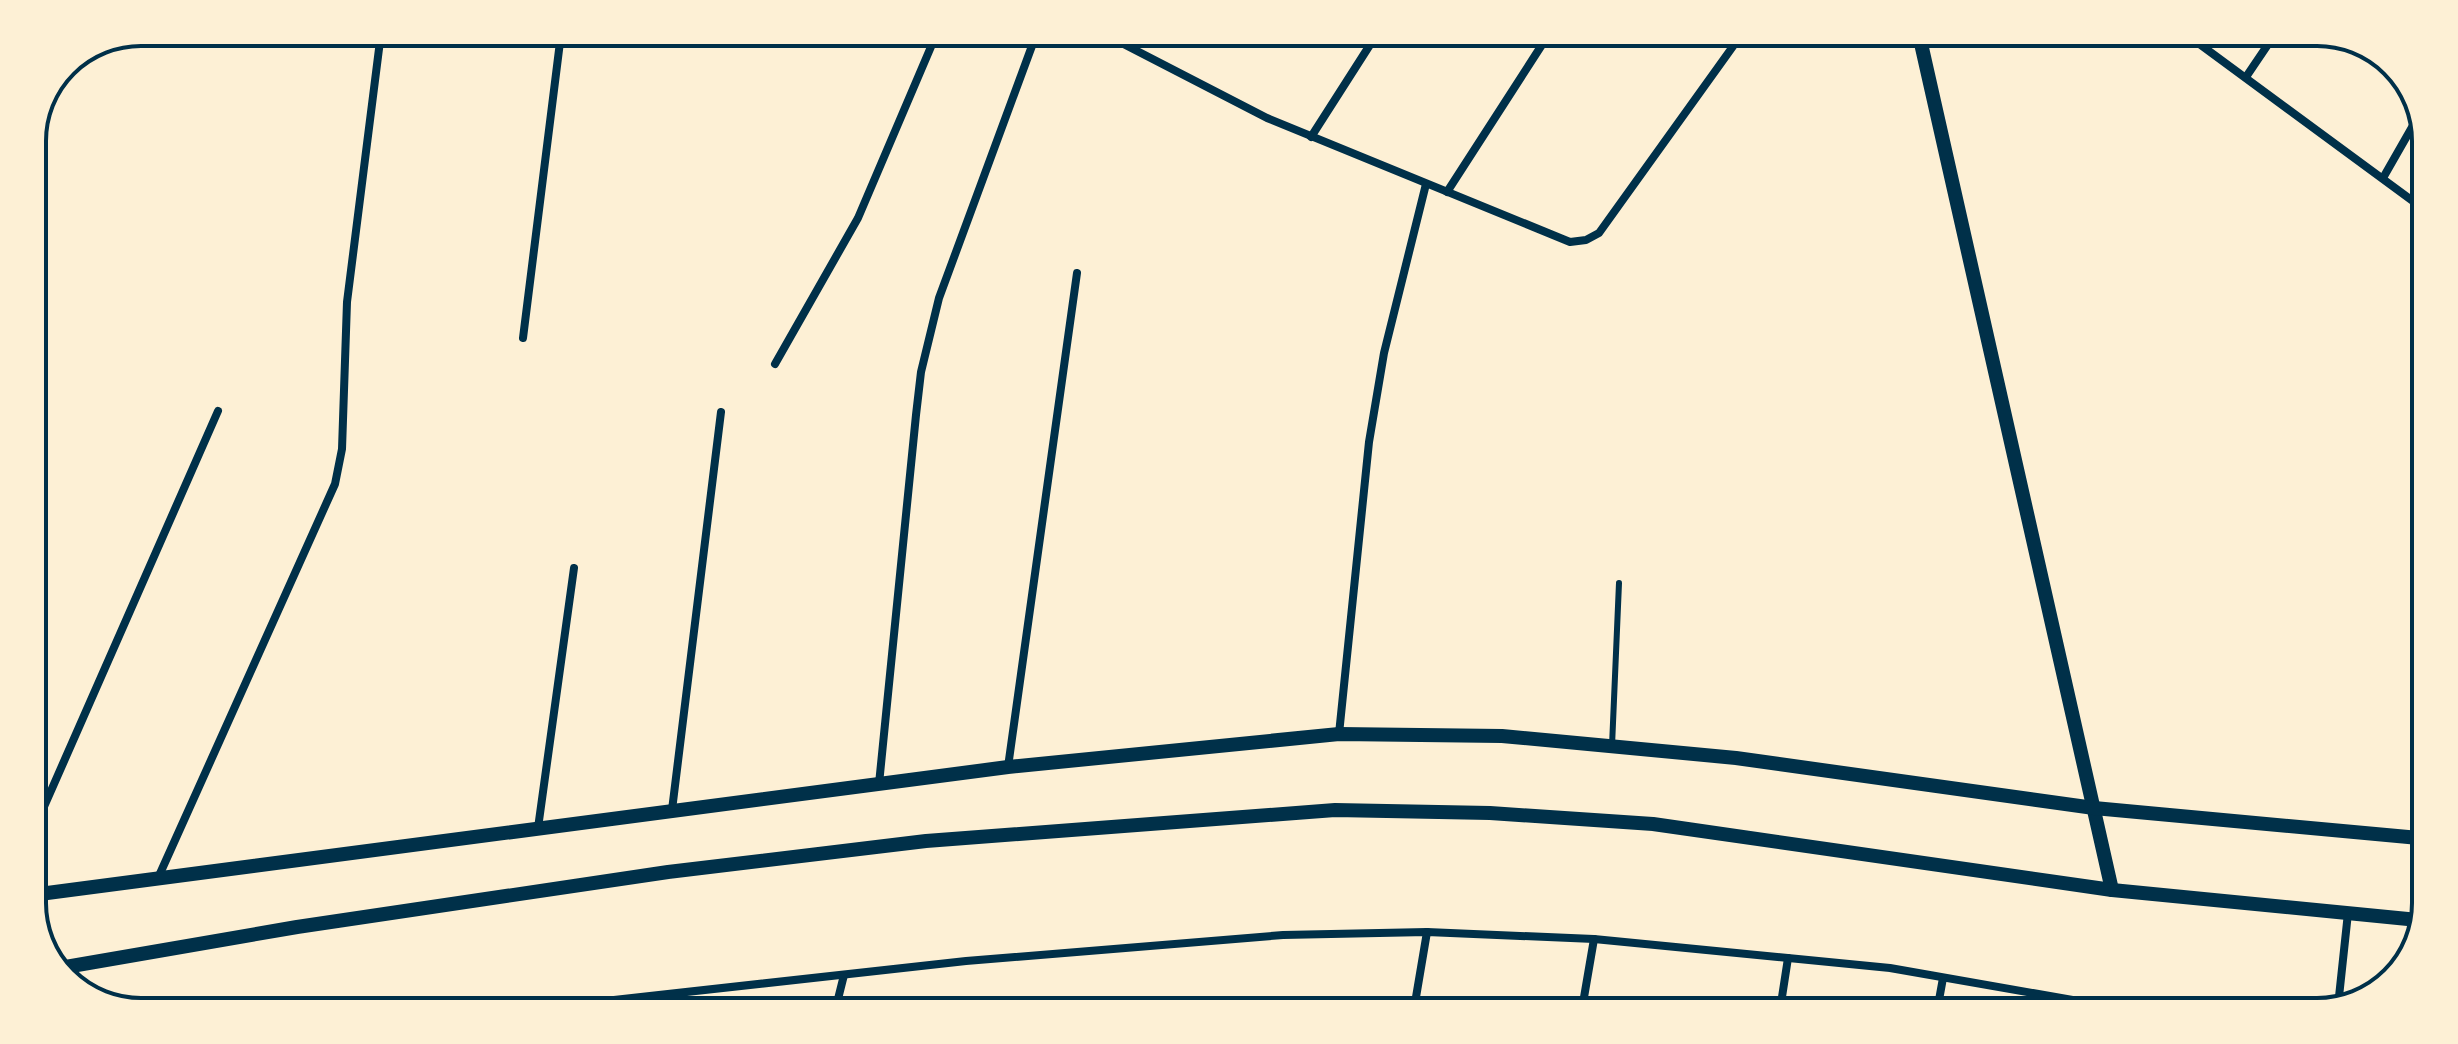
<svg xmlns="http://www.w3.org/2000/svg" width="2458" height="1044" font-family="'Titillium Web',sans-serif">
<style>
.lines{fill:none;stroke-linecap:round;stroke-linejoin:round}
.service{stroke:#003049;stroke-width:6}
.minor{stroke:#003049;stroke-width:8}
.tertiary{stroke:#003049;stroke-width:14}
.rim{fill:none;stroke:#003049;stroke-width:4}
</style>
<rect width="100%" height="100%" fill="#fdf0d5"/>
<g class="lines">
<!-- service -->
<path class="service" d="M1612,746l7,-163"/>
<!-- minor -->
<g class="minor">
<path d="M1108,36l159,82 303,124 16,-2 13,-7 140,-195"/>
<path d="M2194,40l231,170"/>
<path d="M2246,77l25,-37"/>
<path d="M1311,137l64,-100"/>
<path d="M2383,178l36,-63"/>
<path d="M1447,192l100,-155"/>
<path d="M523,338l38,-304"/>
<path d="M775,364l83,-146 78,-183"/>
<path d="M1339,734l30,-292 15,-89 42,-169"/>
<path d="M1008,767l69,-494"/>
<path d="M879,784l37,-369 5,-43 18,-74 97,-263"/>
<path d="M672,810l49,-398"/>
<path d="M538,828l36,-260"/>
<path d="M32,834l186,-423"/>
<path d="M158,878l177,-394 7,-35 5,-147 34,-269"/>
<path d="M560,1006l406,-45 317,-26 144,-3 167,7 296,29 245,43"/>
<path d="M2338,1006l10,-93"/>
<path d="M836,1007l8,-32"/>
<path d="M1414,1009l13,-77"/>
<path d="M1582,1009l12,-70"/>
<path d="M1780,1010l8,-52"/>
<path d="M1937,1011l6,-33"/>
</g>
<!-- tertiary -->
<g class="tertiary">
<path d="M1920,39l192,851"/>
<path d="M32,895l976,-128 331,-33 163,2 234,22 358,50 325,30"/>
<path d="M54,969l243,-42 371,-55 258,-31 409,-31 155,3 163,11 459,66 306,30"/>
</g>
</g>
<!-- crop -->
<path d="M0 0H2458V1044H0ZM141 46H2317A95 95 0 0 1 2412 141V903A95 95 0 0 1 2317 998H141A95 95 0 0 1 46 903V141A95 95 0 0 1 141 46Z" fill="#fdf0d5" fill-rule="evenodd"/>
<path class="rim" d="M141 46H2317A95 95 0 0 1 2412 141V903A95 95 0 0 1 2317 998H141A95 95 0 0 1 46 903V141A95 95 0 0 1 141 46Z"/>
</svg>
